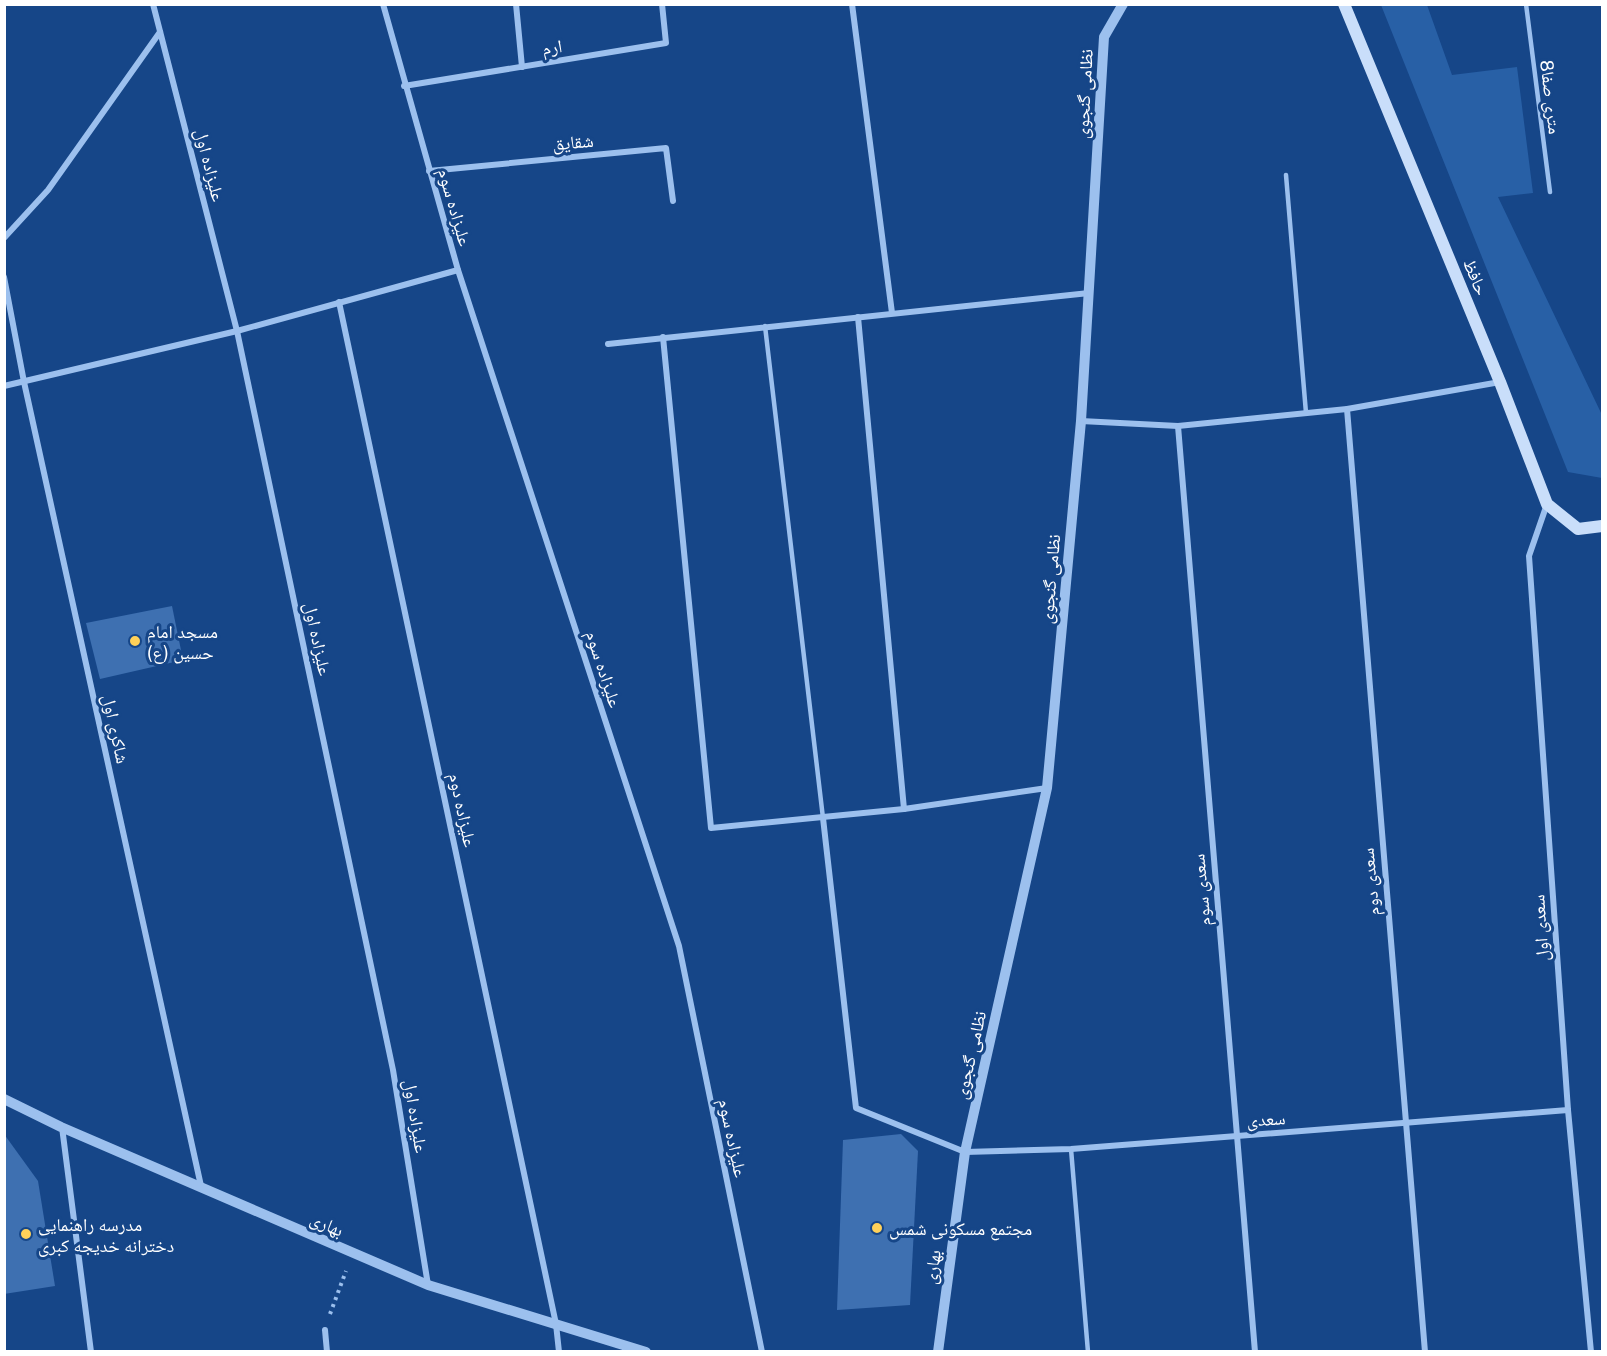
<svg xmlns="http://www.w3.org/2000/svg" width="1607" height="1356" font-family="'Public Sans','Noto Naskh Arabic',sans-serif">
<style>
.green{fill:#2860a6}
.building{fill:#3e70b1}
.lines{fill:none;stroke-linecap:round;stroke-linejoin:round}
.path{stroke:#9cc0ee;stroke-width:4;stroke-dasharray:3 4.5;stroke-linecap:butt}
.service{stroke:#9cc0ee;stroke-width:4.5}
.minor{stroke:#9cc0ee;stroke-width:6}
.tertiary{stroke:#9cc0ee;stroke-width:10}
.secondary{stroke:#c9defa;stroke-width:12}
.poi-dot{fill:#ffd159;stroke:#164688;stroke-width:2}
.labels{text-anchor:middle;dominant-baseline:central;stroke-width:6;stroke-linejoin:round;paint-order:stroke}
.street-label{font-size:18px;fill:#fff;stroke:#164688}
.poi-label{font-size:18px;fill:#fff;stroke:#164688;text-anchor:start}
</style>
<rect width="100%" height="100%" fill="#164688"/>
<!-- green -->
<path class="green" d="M1381,5h46l25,70 65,-8 16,126 -35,4 104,218v63l-34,-6z"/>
<!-- building -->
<g class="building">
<path d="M172,606l11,54 -83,19 -14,-56z"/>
<path d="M4,1134l34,47 17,105 -51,8z"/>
<path d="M901,1134l17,17 -8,154 -73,5 6,-170z"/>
</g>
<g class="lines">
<!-- path -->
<path class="path" d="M330,1314l16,-43"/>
<!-- service -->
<g class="service">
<path d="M1526,4l24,188"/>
<path d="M1286,175l20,238"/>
<path d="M765,326l58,492"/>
<path d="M1071,1149l17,203"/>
</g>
<!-- minor -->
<g class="minor">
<path d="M153,4l84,327 156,739 35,215"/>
<path d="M383,4l75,266 221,676 83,406"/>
<path d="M516,4l6,63"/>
<path d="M852,4l40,309"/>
<path d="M404,86l262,-43 -4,-39"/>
<path d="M429,171l237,-23 7,53"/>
<path d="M4,238l44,-48 112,-158"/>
<path d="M4,277l20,105 177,804"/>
<path d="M339,302l217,1022 3,28"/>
<path d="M858,317l46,492"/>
<path d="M663,337l48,491 193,-19 143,-21"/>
<path d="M608,344l481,-51"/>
<path d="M4,386l233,-55 221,-61"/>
<path d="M1347,409l78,943"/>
<path d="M1081,421l97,5 169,-17 153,-27"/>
<path d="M1178,426l77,926"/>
<path d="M1547,504l-18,52 39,554 23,242"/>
<path d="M823,818l33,290 109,44 106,-3 497,-39"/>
<path d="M62,1127l29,225"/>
<path d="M325,1330l2,22"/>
</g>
<!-- tertiary -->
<g class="tertiary">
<path d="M4,1099l57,28 367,158 218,67"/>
<path d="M938,1352l27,-200 82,-364 34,-367 23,-384 19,-33"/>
</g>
<!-- secondary -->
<path class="secondary" d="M1344,4l156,378 47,122 31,25 24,-3"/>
</g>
<!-- markers -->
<g class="poi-dot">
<circle cx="135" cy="641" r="6"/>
<circle cx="877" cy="1228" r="6"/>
<circle cx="26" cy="1234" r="6"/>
</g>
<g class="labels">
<!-- street labels -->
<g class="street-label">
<text transform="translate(552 47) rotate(-9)">ارم</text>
<text transform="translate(1084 94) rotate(-87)">نظامی گنجوی</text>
<text transform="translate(1551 97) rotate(83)">8متری صفا</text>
<text transform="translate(573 142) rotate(-5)">شقایق</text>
<text transform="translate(210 165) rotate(76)">علیزاده اول</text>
<text transform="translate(455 207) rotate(74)">علیزاده سوم</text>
<text transform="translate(1476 277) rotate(67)">حافظ</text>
<text transform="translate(1050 579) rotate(-85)">نظامی گنجوی</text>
<text transform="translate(318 639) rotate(78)">علیزاده اول</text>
<text transform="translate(604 669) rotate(72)">علیزاده سوم</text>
<text transform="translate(116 729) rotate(78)">شاکری اول</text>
<text transform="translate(463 810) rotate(78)">علیزاده دوم</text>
<text transform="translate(1370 882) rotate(-95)">سعدی دوم</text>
<text transform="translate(1201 890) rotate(-95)">سعدی سوم</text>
<text transform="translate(1540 928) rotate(-94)">سعدی اول</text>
<text transform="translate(970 1055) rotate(-77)">نظامی گنجوی</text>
<text transform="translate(416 1116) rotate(81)">علیزاده اول</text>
<text transform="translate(1266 1119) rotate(-4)">سعدی</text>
<text transform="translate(733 1138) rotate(78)">علیزاده سوم</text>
<text transform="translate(327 1224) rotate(24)">بهاری</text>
<text transform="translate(932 1267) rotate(-82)">بهاری</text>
</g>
<!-- poi labels -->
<g class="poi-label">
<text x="147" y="631">مسجد امام<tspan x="147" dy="21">حسین (ع)</tspan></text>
<text x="38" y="1224">مدرسه راهنمایی<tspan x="38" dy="21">دخترانه خدیجه کبری</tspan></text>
<text x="889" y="1228">مجتمع مسکونی شمس</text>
</g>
</g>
<!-- border -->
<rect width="1607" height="1356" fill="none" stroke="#ffffff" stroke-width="12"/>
</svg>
